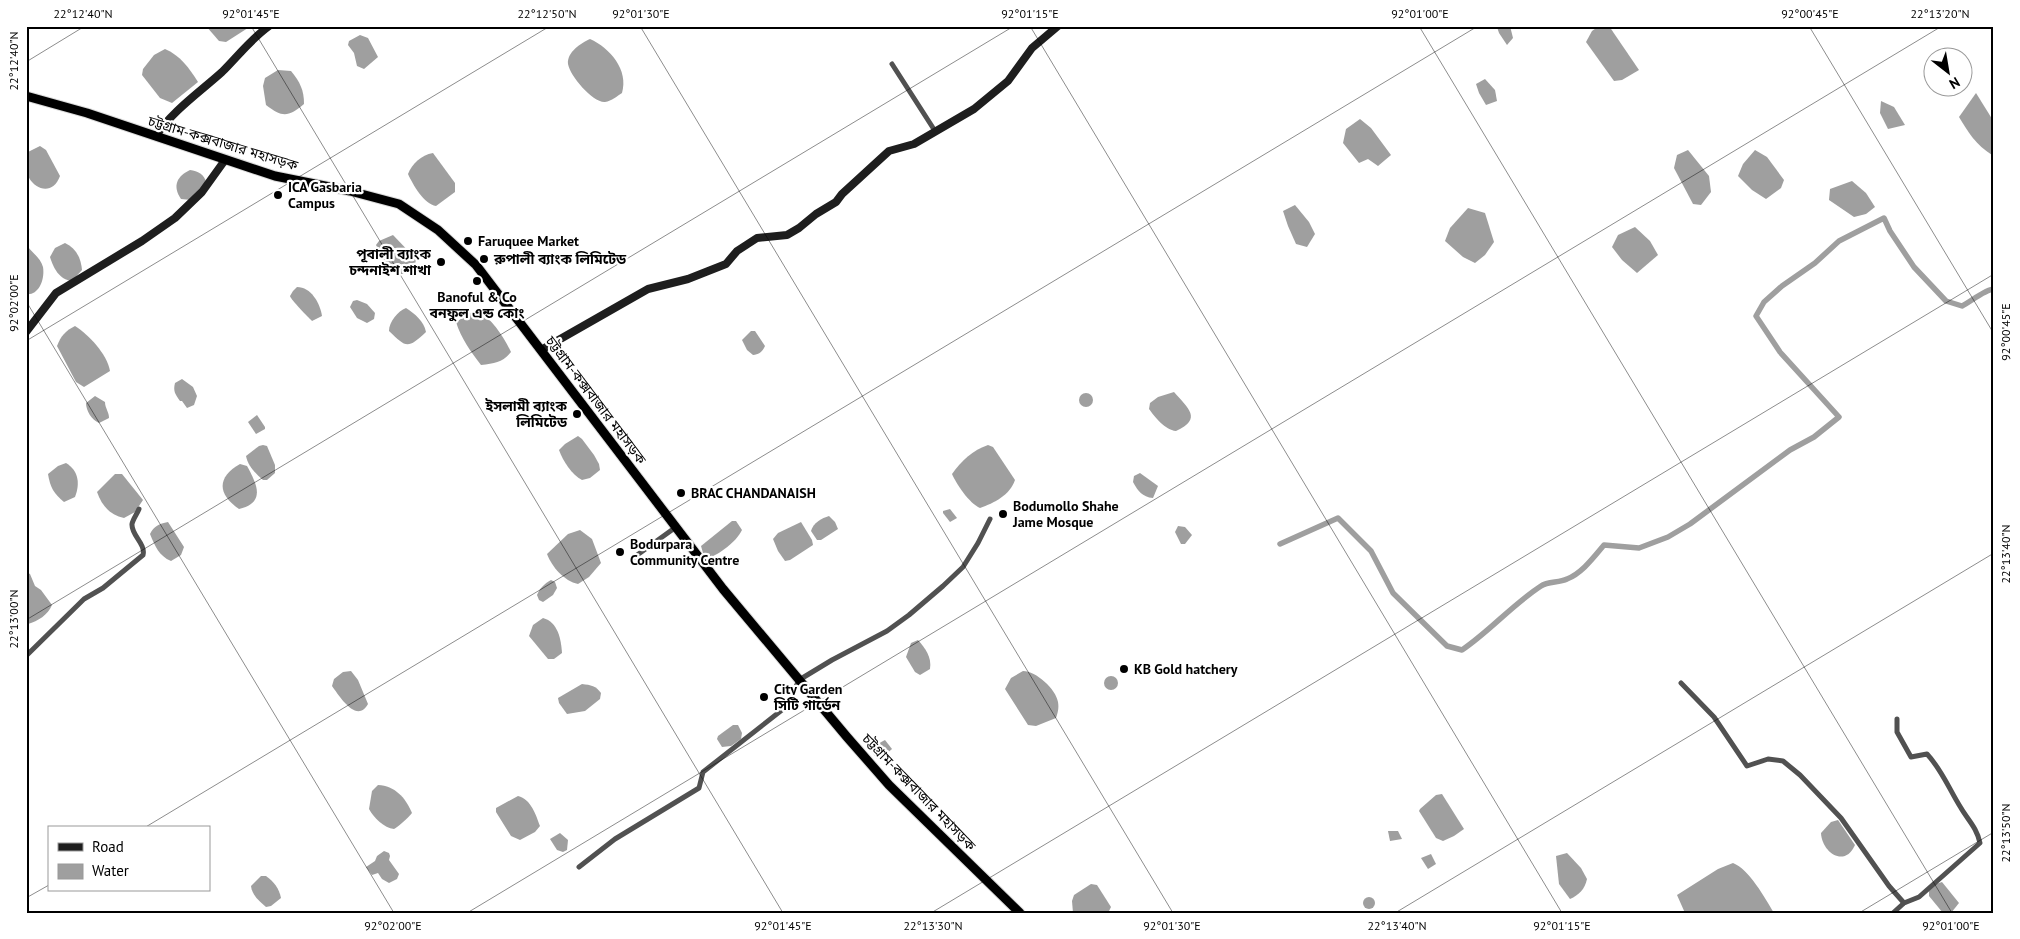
<svg xmlns="http://www.w3.org/2000/svg" width="2020" height="939" font-family="'PT Sans','Noto Sans Bengali',sans-serif">
<style>
.water{fill:#9f9f9f}
.lines{fill:none;stroke-linecap:round;stroke-linejoin:round}
.canal{stroke:#9f9f9f;stroke-width:5.5}
.highway-casing{stroke:#dbdbdb;stroke-width:11}
.street{stroke:#515151;stroke-width:5}
.secondary{stroke:#1e1e1e;stroke-width:8}
.highway{stroke:#000;stroke-width:9}
.ticks{fill:none;stroke:#000;stroke-width:1;stroke-opacity:0.45}
.poi-dot{fill:#000;stroke:#fff;stroke-width:2}
.labels{text-anchor:middle;dominant-baseline:central;stroke-width:4.5;stroke-linejoin:round;paint-order:stroke}
.street-label{font-size:14px;fill:#000;stroke:#fff}
.poi-label{font-size:14px;font-weight:bold;fill:#000;stroke:#fff;text-anchor:start}
.neatline{fill:none;stroke:#000;stroke-width:2}
.ticks-label{font-size:12px;text-anchor:middle;fill:#000}
</style>
<rect width="100%" height="100%" fill="#fff"/>
<!-- water -->
<g class="water">
<path d="M206,26h45l-25,16 -7,-1z"/>
<path d="M1510,26l3,12 -6,7 -8,-12 -2,-6z"/>
<path d="M1599,26h10l30,44 -17,10 -8,1 -28,-39 6,-11z"/>
<path d="M360,35l8,3 10,19 -14,12 -7,-3 -3,-13 -6,-8 1,-4z"/>
<path d="M590,39c20,9 39,31 32,54 -5,3 -10,8 -17,9 -12,1 -35,-26 -37,-38 -1,-12 13,-21 22,-25z"/>
<path d="M165,49c16,7 24,19 33,33l-26,21 -12,-5 -18,-23 1,-6 11,-14z"/>
<path d="M278,70l13,1c9,11 13,19 13,33 -16,13 -21,14 -38,1l-3,-19 2,-8z"/>
<path d="M1485,79l10,11 2,11 -11,4 -7,-12 -3,-9z"/>
<path d="M1976,93l18,29v31l-2,2c-16,-10 -24,-23 -33,-38z"/>
<path d="M1881,101l13,6 11,18 -17,4 -8,-16z"/>
<path d="M1360,119l11,9 20,27 -13,11 -10,-7 -9,4 -16,-20 3,-14z"/>
<path d="M40,146l6,4 14,26c-10,28 -44,5 -32,-24z"/>
<path d="M1688,150l21,26 2,16 -10,13 -8,-1 -19,-36 3,-13z"/>
<path d="M1755,150l12,7 17,23 -3,8 -15,11 -14,-9 -14,-14 5,-12z"/>
<path d="M433,153l22,30v9l-19,14c-12,-2 -23,-21 -28,-32 4,-10 13,-19 25,-21z"/>
<path d="M190,170c8,1 14,4 16,12l-15,18 -10,-1c-9,-13 -4,-23 9,-29z"/>
<path d="M1852,181l14,12 9,14 -9,7 -12,3 -25,-17 1,-11z"/>
<path d="M1295,205l14,17 6,12 -8,13 -11,-3 -8,-18 -5,-15z"/>
<path d="M1468,208l17,5 9,29 -9,13 -10,8 -12,-6 -18,-16 5,-13z"/>
<path d="M1635,227l15,14 8,14 -21,18 -15,-13 -10,-13 6,-12z"/>
<path d="M393,235l23,24 -1,6 -9,9h-11l-7,-6 -12,-23 3,-4z"/>
<path d="M65,243c11,5 16,15 17,27l-10,11c-13,-1 -19,-14 -22,-24l5,-9z"/>
<path d="M28,247c5,6 13,12 15,20 2,12 -4,29 -17,27v-46z"/>
<path d="M297,287c14,0 23,16 25,29l-10,5c-4,-4 -21,-21 -22,-25l3,-5z"/>
<path d="M357,300l10,4 8,9 -1,6 -7,4 -10,-5 -7,-11 3,-6z"/>
<path d="M406,308c9,6 18,13 20,24 -19,18 -20,15 -37,-1 0,-9 9,-20 17,-23z"/>
<path d="M477,309c15,11 26,26 34,43 -9,11 -16,11 -30,13 -10,-13 -20,-27 -25,-43z"/>
<path d="M75,326c14,9 32,28 35,45l-26,16 -8,-5 -19,-36c4,-10 8,-15 18,-20z"/>
<path d="M751,331h4l10,15c-2,5 -6,9 -12,9l-6,-5 -5,-10z"/>
<path d="M182,379l11,8 4,9 -3,9 -7,3 -5,-7h-2c-5,-7 -7,-10 -5,-18z"/>
<path d="M1174,392c14,16 29,27 2,39 -11,-1 -21,-14 -27,-22l1,-6 8,-6z"/>
<circle cx="1086" cy="400" r="7"/>
<path d="M95,396l10,6c0,6 4,10 4,16l-10,5c-7,-3 -13,-12 -13,-20z"/>
<path d="M257,415l8,12v2l-9,5 -8,-12z"/>
<path d="M578,436l4,3 12,16 5,9 1,6 -10,8 -8,2c-10,-5 -19,-19 -23,-30l6,-6z"/>
<path d="M263,445l4,1 8,19v8l-8,7h-4c-8,-7 -15,-14 -17,-24l13,-10z"/>
<path d="M988,445l5,2 22,33c-5,15 -21,23 -35,28 -11,-5 -23,-23 -28,-34 9,-13 21,-24 36,-29z"/>
<path d="M66,463c13,8 14,21 9,34l-11,5c-10,-8 -14,-15 -16,-28l10,-8z"/>
<path d="M240,464l7,2c10,18 19,37 -8,43 -22,-15 -22,-32 1,-45z"/>
<path d="M1140,473l18,13 -5,12c-11,-1 -15,-7 -20,-16l1,-6z"/>
<path d="M115,474h7l21,26 -8,12 -11,6c-14,-3 -22,-12 -27,-26z"/>
<path d="M950,509l7,9 -7,4 -7,-9v-2z"/>
<path d="M829,516l6,6 3,7 -17,11h-4l-6,-9c2,-8 11,-13 18,-15z"/>
<path d="M732,521h4l6,9c-6,12 -22,24 -34,28l-5,-5 -2,-7z"/>
<path d="M168,522l16,25 -3,8 -10,6c-12,-5 -16,-15 -21,-27 4,-8 9,-10 18,-12z"/>
<path d="M801,522l11,18 1,5 -23,15 -5,1 -7,-10 -5,-12 5,-6z"/>
<path d="M1178,526l7,1 7,8 -7,9h-4l-6,-12z"/>
<path d="M580,530l12,9 9,24 -12,14 -11,7c-14,-3 -26,-17 -31,-30l21,-20z"/>
<path d="M26,572l4,2 5,12 6,4 11,15c-4,10 -14,16 -24,19l-2,-1z"/>
<path d="M551,580l4,2 2,6 -4,7 -10,7 -4,-2 -2,-5c3,-7 7,-11 14,-15z"/>
<path d="M543,618c15,4 18,21 19,35l-8,6h-6l-19,-23 4,-11z"/>
<path d="M918,640c7,8 14,17 12,29l-10,6 -5,-3 -9,-15 5,-14z"/>
<path d="M351,671l7,9 10,24c-11,20 -28,-7 -36,-18l2,-7 9,-7z"/>
<path d="M1023,671c13,0 33,18 35,31 1,6 0,10 -2,16l-20,8 -8,-1 -23,-36 6,-11z"/>
<circle cx="1111" cy="683" r="7"/>
<path d="M582,684c9,1 14,2 19,9l-1,6 -15,12 -18,3 -8,-11 -1,-5z"/>
<path d="M733,725h5l4,8 -1,6 -10,7 -9,1 -5,-8 1,-3z"/>
<path d="M885,740l7,9 -7,6 -8,4 -6,-8 1,-4z"/>
<path d="M378,785c17,1 27,12 34,28 -4,5 -13,13 -18,16 -10,-1 -20,-11 -25,-20l3,-18z"/>
<path d="M1442,794l22,35 -10,7 -11,5 -7,-3 -17,-27 1,-2 16,-14z"/>
<path d="M518,796c13,3 18,19 22,30l-5,6 -15,8 -9,-4 -15,-24v-4z"/>
<path d="M1838,820l17,25c-10,23 -33,8 -34,-12l10,-11z"/>
<path d="M1388,831h10l4,8 -12,2z"/>
<path d="M560,833l8,7 -1,10 -4,2 -6,-2 -7,-11z"/>
<path d="M384,851l5,2 1,3 -1,4 10,14 -2,5 -8,4 -7,-4 -4,-6 -6,2 -6,-8 9,-6 2,-5z"/>
<path d="M1567,853l14,15 6,11c-2,10 -8,16 -17,20l-11,-15 -3,-28z"/>
<path d="M1431,854l5,10 -8,5 -7,-11z"/>
<path d="M1733,863c16,6 32,35 41,50h-89l-8,-18 41,-26z"/>
<path d="M261,876h5c8,6 13,12 15,22l-10,8 -5,1c-7,-6 -14,-12 -15,-21z"/>
<path d="M1942,882l17,21 -8,10h-8l-14,-17v-5l7,-7z"/>
<path d="M1091,884l6,1 14,22 -3,6h-35l-1,-12 2,-6z"/>
<circle cx="1369" cy="903" r="6"/>
</g>
<g class="lines">
<!-- canal -->
<path class="canal" d="M1280,544l58,-26 33,33 22,42 54,53 15,4c28,-19 50,-45 79,-64 7,-5 18,-3 26,-7 15,-6 26,-21 37,-34l35,3 29,-11 22,-13 100,-74 24,-13 25,-20 -59,-65 -24,-36 8,-14 18,-16 33,-23 24,-22 45,-23 6,13 24,36 32,34 16,5c8,-4 24,-17 32,-17"/>
<!-- highway casing -->
<g class="highway-casing">
<path id="highway" d="M26,96l61,17 188,63 75,15 49,13 39,26 38,35 247,324 124,148 42,48 131,128"/>
</g>
<!-- street -->
<g class="street">
<path d="M892,64l43,67"/>
<path d="M633,558l43,-31"/>
<path d="M26,656l58,-57 19,-11 40,-33c3,-11 -12,-20 -11,-31 1,-5 5,-10 7,-15"/>
<path d="M1681,683l33,34 33,49 21,-7 15,2 17,14 41,43 48,68 15,17"/>
<path d="M579,867l36,-28 84,-51 4,-16 84,-66 12,-26 33,-20 55,-29 22,-16 34,-29 20,-19 15,-24 12,-24"/>
<path d="M1893,913l11,-10 15,-6 61,-54c-3,-15 -12,-23 -19,-35 -12,-19 -19,-38 -34,-54l-16,3 -14,-25v-13"/>
</g>
<!-- secondary -->
<g class="secondary">
<path d="M156,136c15,-24 45,-45 66,-64 16,-16 29,-33 47,-46"/>
<path d="M26,332l30,-39 86,-52 33,-23 27,-26 23,-32"/>
<path d="M541,350l107,-61 40,-10 38,-15 11,-13 20,-13 30,-3 12,-7 17,-14 20,-12 6,-8 47,-43 25,-7 60,-35 34,-28 24,-33 26,-22"/>
</g>
<!-- highway -->
<use href="#highway" class="highway"/>
</g>
<!-- ticks -->
<path class="ticks" d="M251,26l532,887M640,26l533,887M1030,26l532,887M1419,26l533,887M1809,26l185,308M26,62l59,-36M26,301l368,612M26,341l524,-315M26,620l988,-594M144,828l1334,-802M26,898l23,-13M467,913l1475,-887M931,913l1063,-639M1395,913l599,-360M1859,913l135,-81"/>
<!-- markers -->
<g class="poi-dot">
<circle cx="278" cy="195" r="5"/>
<circle cx="468" cy="241" r="5"/>
<circle cx="484" cy="259" r="5"/>
<circle cx="441" cy="262" r="5"/>
<circle cx="477" cy="281" r="5"/>
<circle cx="577" cy="414" r="5"/>
<circle cx="681" cy="493" r="5"/>
<circle cx="1003" cy="514" r="5"/>
<circle cx="620" cy="552" r="5"/>
<circle cx="1124" cy="669" r="5"/>
<circle cx="764" cy="697" r="5"/>
</g>
<g class="labels">
<!-- street labels -->
<g class="street-label">
<text transform="translate(223 143) rotate(17)">চট্টগ্রাম-কক্সবাজার মহাসড়ক</text>
<text transform="translate(596 400) rotate(53)">চট্টগ্রাম-কক্সবাজার মহাসড়ক</text>
<text transform="translate(919 792) rotate(46)">চট্টগ্রাম-কক্সবাজার মহাসড়ক</text>
</g>
<!-- poi labels -->
<g class="poi-label">
<text x="288" y="187">ICA Gasbaria<tspan x="288" dy="16">Campus</tspan></text>
<text x="478" y="241">Faruquee Market</text>
<text x="431" y="254" text-anchor="end">পূবালী ব্যাংক<tspan x="431" dy="16">চন্দনাইশ শাখা</tspan></text>
<text x="494" y="259">রুপালী ব্যাংক লিমিটেড</text>
<text x="477" y="297" text-anchor="middle">Banoful &amp; Co<tspan x="477" dy="16">বনফুল এন্ড কোং</tspan></text>
<text x="567" y="406" text-anchor="end">ইসলামী ব্যাংক<tspan x="567" dy="16">লিমিটেড</tspan></text>
<text x="691" y="493">BRAC CHANDANAISH</text>
<text x="1013" y="506">Bodumollo Shahe<tspan x="1013" dy="16">Jame Mosque</tspan></text>
<text x="630" y="544">Bodurpara<tspan x="630" dy="16">Community Centre</tspan></text>
<text x="1134" y="669">KB Gold hatchery</text>
<text x="774" y="689">City Garden<tspan x="774" dy="16">সিটি গার্ডেন</tspan></text>
</g>
</g>
<!-- border -->
<rect width="2020" height="939" fill="none" stroke="#ffffff" stroke-width="55"/>
<!-- legend -->
<rect x="48" y="826" width="162" height="65" fill="#ffffff" stroke="#999999"/>
<rect x="58" y="843" width="25" height="8" fill="#1e1e1e" stroke="#999999"/>
<text x="92" y="852" font-size="15" fill="#000000">Road</text>
<rect x="58" y="864" width="25" height="15" fill="#9f9f9f" stroke="#999999"/>
<text x="92" y="876" font-size="15" fill="#000000">Water</text>
<!-- north arrow -->
<g transform="translate(1948 72) rotate(149)"><circle r="24" fill="#ffffff" stroke="#999999"/>
<path d="M0-4L9 19L0 12L-9 19Z" fill="#000000"/>
<text y="-8" font-size="14" font-weight="bold" text-anchor="middle" fill="#000000">N</text>
</g>
<rect x="28" y="28" width="1964" height="884" class="neatline"/>
<g class="ticks-label">
<text x="83" y="18">22°12'40"N</text>
<text x="251" y="18">92°01'45"E</text>
<text x="547" y="18">22°12'50"N</text>
<text x="641" y="18">92°01'30"E</text>
<text x="1030" y="18">92°01'15"E</text>
<text x="1420" y="18">92°01'00"E</text>
<text x="1810" y="18">92°00'45"E</text>
<text x="1940" y="18">22°13'20"N</text>
<text transform="translate(14 61) rotate(-90)" y="4">22°12'40"N</text>
<text transform="translate(14 303) rotate(-90)" y="4">92°02'00"E</text>
<text transform="translate(2006 332) rotate(-90)" y="4">92°00'45"E</text>
<text transform="translate(2006 554) rotate(-90)" y="4">22°13'40"N</text>
<text transform="translate(14 619) rotate(-90)" y="4">22°13'00"N</text>
<text transform="translate(2006 833) rotate(-90)" y="4">22°13'50"N</text>
<text x="393" y="930">92°02'00"E</text>
<text x="783" y="930">92°01'45"E</text>
<text x="933" y="930">22°13'30"N</text>
<text x="1172" y="930">92°01'30"E</text>
<text x="1397" y="930">22°13'40"N</text>
<text x="1562" y="930">92°01'15"E</text>
<text x="1951" y="930">92°01'00"E</text>
</g>
</svg>
